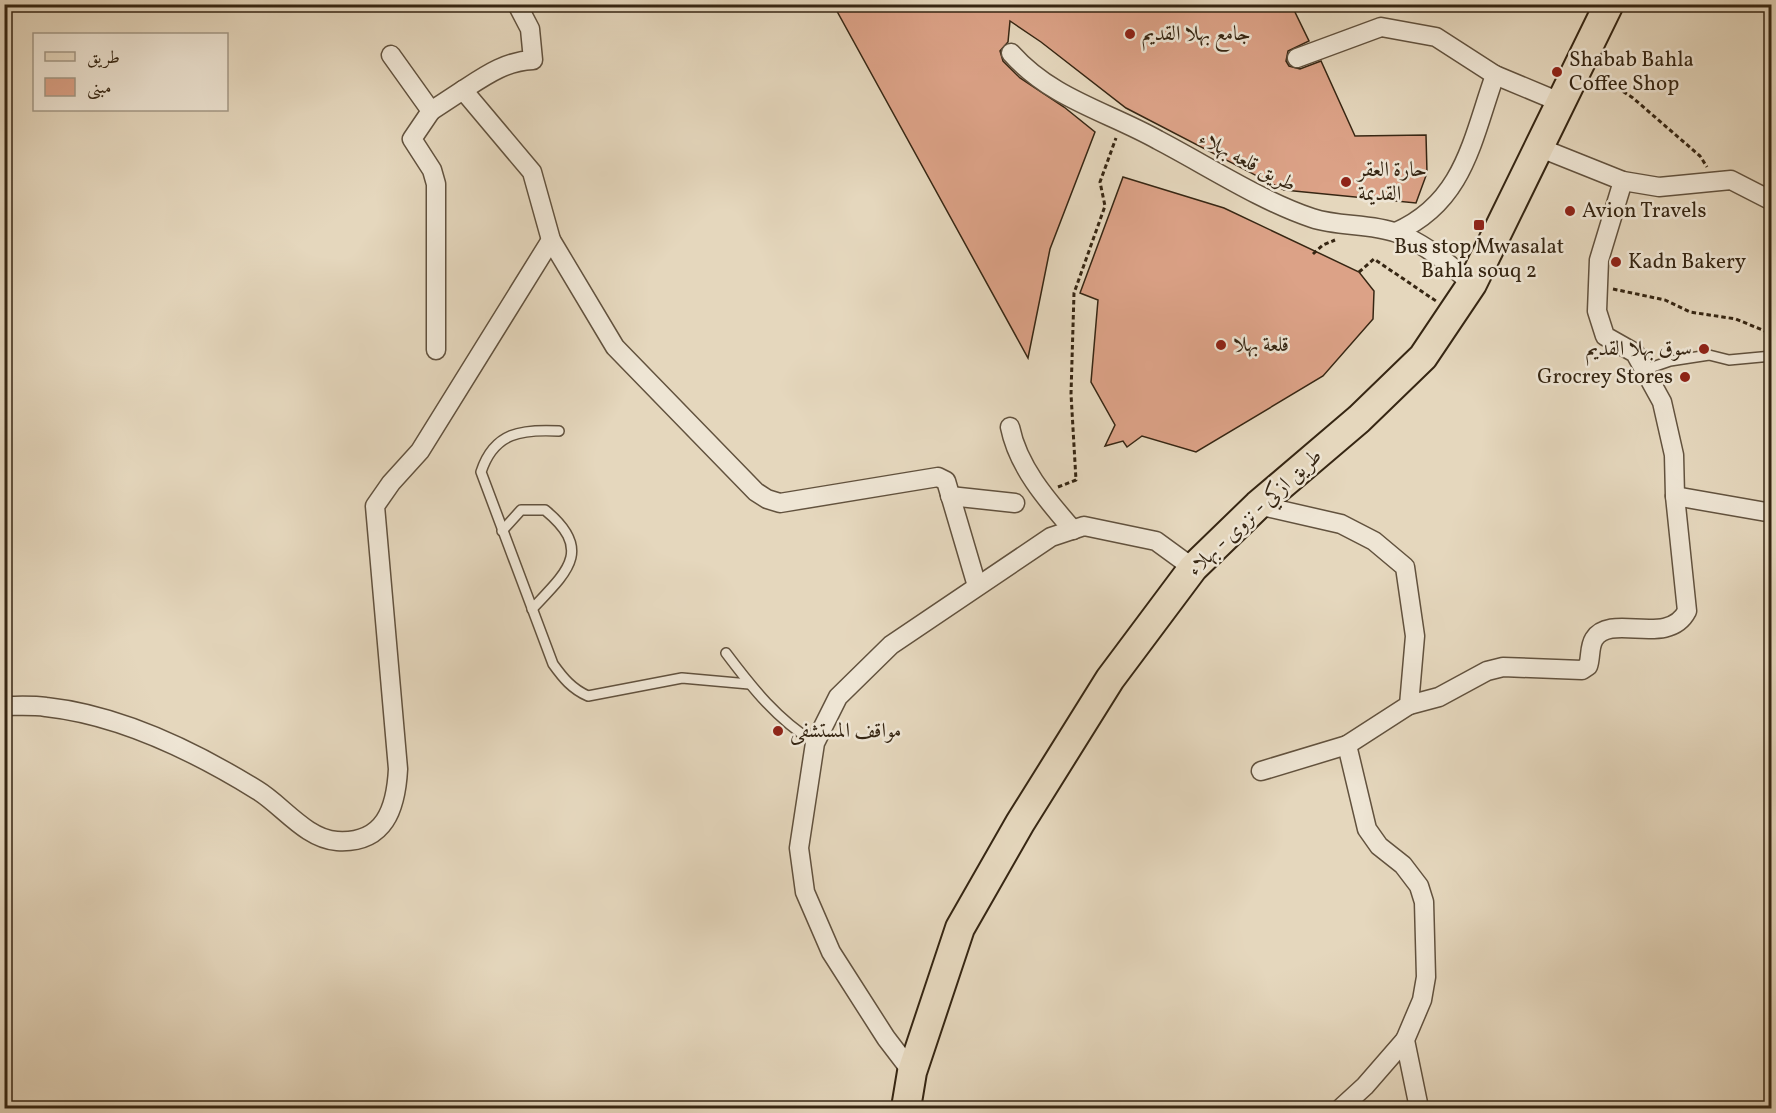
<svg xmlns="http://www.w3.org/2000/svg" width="1776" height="1113" font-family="Vollkorn,Amiri,serif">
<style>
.building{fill:#dca287;stroke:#362613;stroke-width:1.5}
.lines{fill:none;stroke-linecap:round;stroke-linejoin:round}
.lane-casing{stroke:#62523e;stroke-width:12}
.street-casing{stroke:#62523e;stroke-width:21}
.primary-casing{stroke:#362613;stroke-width:32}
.path{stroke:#362613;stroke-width:3;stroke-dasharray:4.5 3;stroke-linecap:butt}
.lane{stroke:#eee5d4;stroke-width:9}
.street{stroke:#eee5d4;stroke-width:18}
.primary{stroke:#e5d7bd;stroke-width:28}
.poi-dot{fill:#8f2418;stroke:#eee5d4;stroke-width:2}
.labels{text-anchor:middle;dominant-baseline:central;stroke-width:5;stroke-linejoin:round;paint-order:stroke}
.poi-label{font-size:21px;fill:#362613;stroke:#eee5d4;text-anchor:start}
.street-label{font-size:21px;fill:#362613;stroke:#eee5d4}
</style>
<rect width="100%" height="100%" fill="#e5d7bd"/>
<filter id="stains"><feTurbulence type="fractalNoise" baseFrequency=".00333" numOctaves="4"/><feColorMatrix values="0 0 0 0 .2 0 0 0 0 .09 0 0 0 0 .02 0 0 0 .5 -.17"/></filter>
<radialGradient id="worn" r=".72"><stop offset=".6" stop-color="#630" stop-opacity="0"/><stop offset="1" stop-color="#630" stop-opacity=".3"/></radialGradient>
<!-- building -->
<g class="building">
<path d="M833,4h458l18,37 -21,10 -2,10 3,5 11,3 21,-8 34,75 71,-1 1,38 -11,30 -132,-13 -158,-82 -85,-66 -31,-21 -2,21 -8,9 3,10 17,17 44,29 31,25 -45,117 -22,109z"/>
<path d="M1123,177l101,31 135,64 15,19 -1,28 -50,57 -127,76 -54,-16 -15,11 -4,-6 -18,5 10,-21 -24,-43 7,-82 -18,-7z"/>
</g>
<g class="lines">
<!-- lane casing -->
<g class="lane-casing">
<g id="lane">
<path d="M1644,370l26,-9 39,-6 20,5 43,-4"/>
<path d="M559,431c-37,-2 -65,1 -78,41l72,192c10,14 19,25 35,32l94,-18 67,6"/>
<path d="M502,531l19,-21h24c49,40 22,62 -13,99"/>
<path d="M726,653c27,36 51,66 89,90"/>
</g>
</g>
<!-- street casing -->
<g class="street-casing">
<g id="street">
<path d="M1011,53c41,46 95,58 147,87 48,25 103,61 154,78 27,9 58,5 85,15 27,10 53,31 75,51"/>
<path d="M391,55l40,56 32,-21 69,82 19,68 64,107 141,145 11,7 13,4 158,-26 8,4 31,105"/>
<path d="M1297,58l84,-31 55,10 59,38 67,28"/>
<path d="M463,90c23,-15 43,-29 70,-30l-3,-31 -13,-25"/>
<path d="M431,111l-19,28 20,31 4,14v166"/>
<path d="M1538,147l85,34 36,6 72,-7 41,21"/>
<path d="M1396,232c68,-30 76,-92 99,-157"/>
<path d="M1010,427c8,40 37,73 63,103"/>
<path d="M950,496l65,7"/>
<path d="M1675,496l97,17"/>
<path d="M1258,505l83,19 33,17 31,26 10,69 -6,69 -62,40 20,84 12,17 24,19 16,21 5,16 2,75 -4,23 -17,40 14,68"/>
<path d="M1409,705l30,-8 48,-26 16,-4 79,3 6,-4c3,-8 1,-19 6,-27 17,-27 74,9 93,-28l-12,-115 -1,-41 -12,-53 -27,-49 -30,-17 -8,-25 2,-51 24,-79"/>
<path d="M4,706c14,0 28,-1 42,1 74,8 148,44 211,83 25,15 49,49 80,51 48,3 59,-33 61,-72l-23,-263 16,-23 29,-32 131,-211"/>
<path d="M1261,771l86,-26"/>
<path d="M912,1072l-26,-34 -55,-86 -26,-60 -6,-44 16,-105 23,-46 53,-52 160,-108 33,-11 72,15 37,27"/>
<path d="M1341,1108l24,-22 40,-46"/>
</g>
</g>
<!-- primary casing -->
<g class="primary-casing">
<path id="primary" d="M906,1108l6,-36 48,-144 60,-105 90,-144 83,-111 65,-63 101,-86 64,-62 49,-73 137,-280"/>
</g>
<!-- path -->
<g class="path">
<path d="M1598,75l35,23 67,58 7,11"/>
<path d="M1313,254l10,-9 12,-5"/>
<path d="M1359,272l15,-13 62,42"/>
<path d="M1613,289l52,11 25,12 46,7 36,15"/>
<path d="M1058,487l18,-7 -5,-86 3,-101 31,-87 -5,-24 16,-44"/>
</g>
<!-- lane -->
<use href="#lane" class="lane"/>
<!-- street -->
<use href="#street" class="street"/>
<!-- primary -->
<use href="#primary" class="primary"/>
</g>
<!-- markers -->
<g class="poi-dot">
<circle cx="1130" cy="34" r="6"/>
<circle cx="1557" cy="72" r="6"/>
<circle cx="1346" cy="182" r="6"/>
<circle cx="1570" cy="211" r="6"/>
<rect x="1473" y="219" width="12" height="12" rx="3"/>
<circle cx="1616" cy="262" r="6"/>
<circle cx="1221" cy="345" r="6"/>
<circle cx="1704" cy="349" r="6"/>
<circle cx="1685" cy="377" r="6"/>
<circle cx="778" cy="731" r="6"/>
</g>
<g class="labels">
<!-- poi labels -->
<g class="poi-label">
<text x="1142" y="34">جامع بهلا القديم</text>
<text x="1569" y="60">Shabab Bahla<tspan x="1569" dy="24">Coffee Shop</tspan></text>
<text x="1358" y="170">حارة العقر<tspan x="1358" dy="24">القديمة</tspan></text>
<text x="1582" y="211">Avion Travels</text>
<text x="1479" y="247" text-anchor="middle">Bus stop Mwasalat<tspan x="1479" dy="24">Bahla souq 2</tspan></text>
<text x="1628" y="262">Kadn Bakery</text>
<text x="1233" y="345">قلعة بهلا</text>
<text x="1692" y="349" text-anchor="end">سوق بهلا القديم</text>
<text x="1673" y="377" text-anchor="end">Grocrey Stores</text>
<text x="790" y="731">مواقف المستشفى</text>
</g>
<!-- street labels -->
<g class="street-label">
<text transform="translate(1247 162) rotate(28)">طريق قلعه بهلاء</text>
<text transform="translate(1255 513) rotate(-43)">طريق ازكي - نزوى - بهلاء</text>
</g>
</g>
<!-- margin -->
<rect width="1776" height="1113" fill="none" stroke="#e5d7bd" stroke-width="24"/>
<rect x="6" y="6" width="1764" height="1101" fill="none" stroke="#362613" stroke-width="3"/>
<rect x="12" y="12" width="1752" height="1089" fill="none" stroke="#362613" stroke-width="1.5"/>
<!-- legend -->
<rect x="33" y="33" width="195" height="78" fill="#eee5d4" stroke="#a49987" stroke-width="1.5"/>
<rect x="45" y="52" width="30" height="9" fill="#e5d7bd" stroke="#a49987" stroke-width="1.5"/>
<text x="87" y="63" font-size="18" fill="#362613">طريق</text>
<rect x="45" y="78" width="30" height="18" fill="#dca287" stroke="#a49987" stroke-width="1.5"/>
<text x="87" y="93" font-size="18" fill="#362613">مبنى</text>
<rect width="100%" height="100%" filter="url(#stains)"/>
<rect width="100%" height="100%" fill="url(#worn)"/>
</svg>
